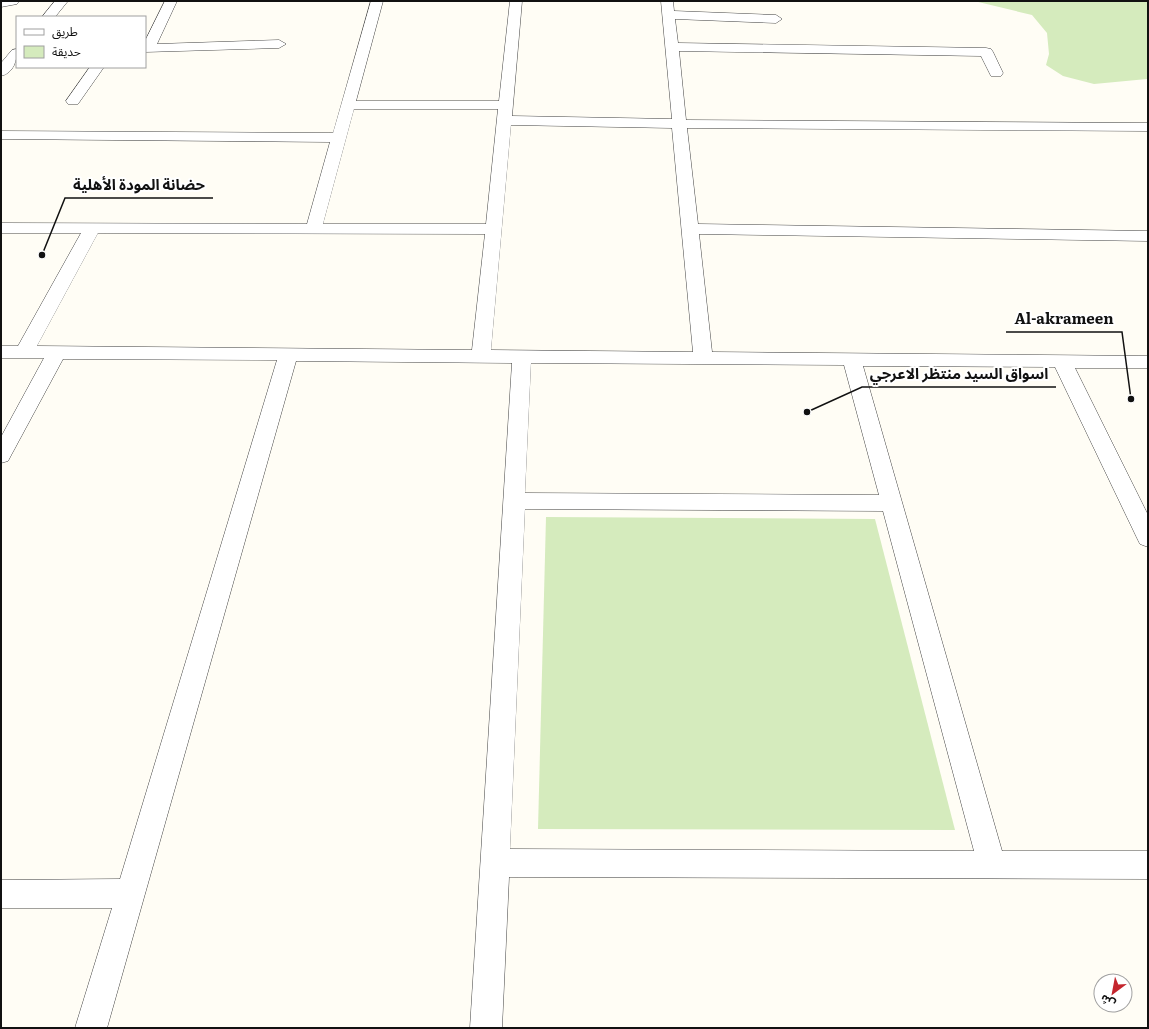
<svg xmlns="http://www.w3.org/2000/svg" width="1149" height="1029" font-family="Literata,'Noto Sans Arabic',serif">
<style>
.green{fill:#d5ebbd}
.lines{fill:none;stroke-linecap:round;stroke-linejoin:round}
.minor-casing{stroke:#444;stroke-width:1}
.minor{fill:#fff;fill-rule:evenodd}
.leader{fill:none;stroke:#111;stroke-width:1.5}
.callout-dot{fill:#111;stroke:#fff;stroke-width:1.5}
.callout-label{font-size:15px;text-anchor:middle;font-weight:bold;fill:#111;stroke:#fff;stroke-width:4;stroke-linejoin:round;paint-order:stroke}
</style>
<rect width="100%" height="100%" fill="#fffdf5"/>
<!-- green -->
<g class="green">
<path d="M974,1h174l-1,78 -53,5 -31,-8 -17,-11 3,-11 -2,-21 -15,-18z"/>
<path d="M546,517l329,2 80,311 -417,-1z"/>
</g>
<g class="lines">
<!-- minor casing -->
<g class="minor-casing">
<g id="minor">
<path d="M1,1h18l-2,3 -16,3z"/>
<path d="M55,1h13l-13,16h-13z"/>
<path d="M165,1h12l-20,43 122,-4 7,4 -7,4 -134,4v-11z"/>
<path d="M371,1h12l-27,100h143l11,-100h12l-10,115 160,3 -11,-118h12l1,10 102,4 6,4 -6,4 -101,-4 3,24 308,5 5,1 2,3 10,21 -2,3h-10l-10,-20 -302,-5 7,69 462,3v8l-461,-3 11,96 450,7v10l-449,-7 13,118 436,4v12h-73l73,147v32l-8,-3 -3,-6 -82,-171 -192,-1 139,485h146v28l-639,-2 -7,151h-32l42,-665 -216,-2 -189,667h-32l37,-120h-111v-28l119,-1 157,-519 -214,-1 -55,102 -7,2v-26l43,-79h-43v-12h17l63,-113h-80v-10l306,1 23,-82 -329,-3v-8l332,2zM354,109h144l-12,115h-163zM511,125l161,3 21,224 -202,-2zM98,233l387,1 -13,116 -435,-4zM531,363l313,2 35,130 -354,-2zM525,509l358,2 91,340 -464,-2z"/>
<path d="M17,49c0,11 -3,24 -16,27v-13l11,-13z"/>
<path d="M90,67h14l-26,37h-10l-2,-3z"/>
</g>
</g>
<!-- minor -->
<use href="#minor" class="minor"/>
</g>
<!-- callouts -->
<path class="leader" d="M42 255L65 198H213M1131 399L1122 332H1006M807 412L862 387H1056"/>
<g class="callout-dot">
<circle cx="42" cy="255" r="4"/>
<circle cx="1131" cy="399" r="4"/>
<circle cx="807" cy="412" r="4"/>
</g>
<g class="callout-label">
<text x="139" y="190">حضانة المودة الأهلية</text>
<text x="1064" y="324">Al-akrameen</text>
<text x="959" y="379">اسواق السيد منتظر الاعرجي</text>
</g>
<!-- border -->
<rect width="1149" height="1029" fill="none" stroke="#111111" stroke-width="4"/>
<!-- legend -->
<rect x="16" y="16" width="130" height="52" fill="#ffffff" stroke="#a0a0a0"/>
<rect x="24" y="29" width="20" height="6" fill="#ffffff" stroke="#a0a0a0"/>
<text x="52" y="36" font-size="12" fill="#111111">طريق</text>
<rect x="24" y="46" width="20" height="12" fill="#d5ebbd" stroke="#a0a0a0"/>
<text x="52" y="56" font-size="12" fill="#111111">حديقة</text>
<!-- north arrow -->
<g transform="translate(1113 993) rotate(212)"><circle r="19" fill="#ffffff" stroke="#a0a0a0"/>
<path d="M0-3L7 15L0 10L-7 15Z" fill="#c4262e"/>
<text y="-6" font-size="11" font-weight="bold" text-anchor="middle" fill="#111111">ش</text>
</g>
</svg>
